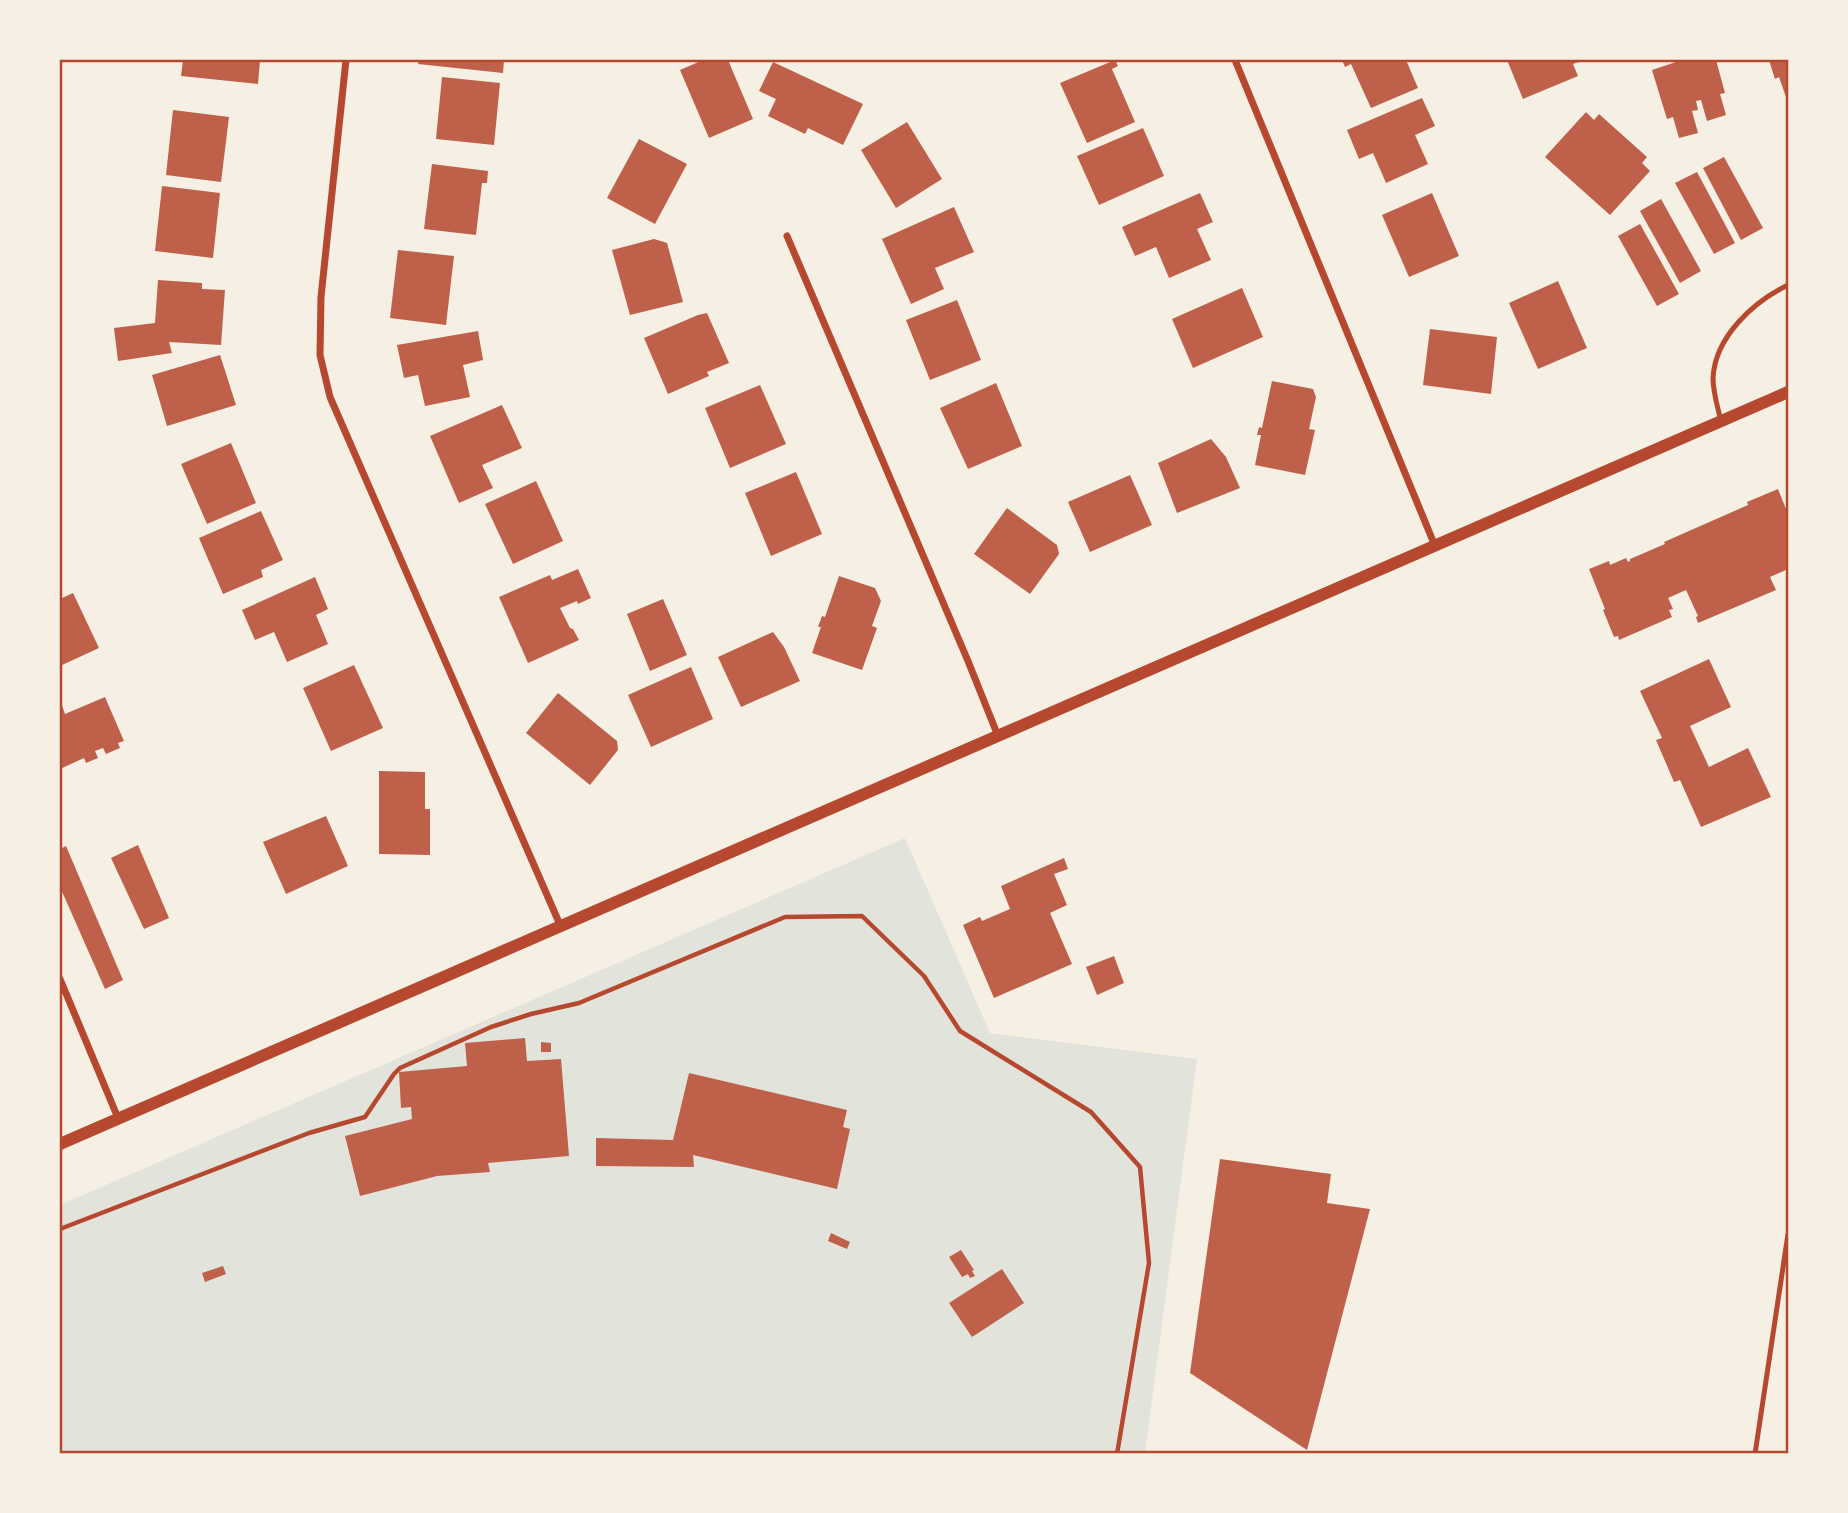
<svg xmlns="http://www.w3.org/2000/svg" width="1848" height="1513" font-family="'Work Sans',sans-serif">
<style>
.green{fill:#e2e4dc}
.building{fill:#bf614a}
.lines{fill:none;stroke-linecap:round;stroke-linejoin:round}
.path{stroke:#b5482f;stroke-width:4.5}
.service{stroke:#b5482f;stroke-width:5}
.minor{stroke:#b5482f;stroke-width:7}
.tertiary{stroke:#b5482f;stroke-width:12}
.neatline{fill:none;stroke:#b5482f;stroke-width:2.5}
</style>
<rect width="100%" height="100%" fill="#f6efe4"/>
<!-- green -->
<path class="green" d="M905,838l85,195 207,26 -52,394h-1085v-248z"/>
<!-- building -->
<g class="building">
<path d="M183,60h77l-2,24 -77,-8z"/>
<path d="M419,60h85l-1,13 -85,-9z"/>
<path d="M703,60h25l25,59 -44,19 -29,-68z"/>
<path d="M1115,60l3,6 -6,3 23,53 -48,21 -27,-60z"/>
<path d="M1342,60h64l12,28 -47,20 -20,-44 -6,3z"/>
<path d="M1507,60h78l-12,4 5,12 -55,23z"/>
<path d="M1682,60h34l9,33 -5,1 6,21 -19,6 -6,-21 -5,1 2,9 -6,1 6,22 -19,5 -6,-21 -6,2 -15,-49z"/>
<path d="M1769,60h19v43l-9,-26 -4,2z"/>
<path d="M773,62l90,42 -20,41 -35,-17 -3,6 -37,-18 8,-17 -17,-8z"/>
<path d="M442,77l58,6 -6,62 -58,-6z"/>
<path d="M1422,98l13,28 -20,9 13,29 -42,19 -13,-30 -14,6 -12,-29z"/>
<path d="M173,110l56,7 -8,65 -55,-7z"/>
<path d="M1586,112l8,8 5,-6 48,43 -5,6 8,8 -40,44 -65,-58z"/>
<path d="M907,122l35,57 -46,29 -35,-58z"/>
<path d="M1143,128l21,48 -65,29 -22,-49z"/>
<path d="M639,139l48,25 -32,60 -48,-26z"/>
<path d="M1724,157l39,71 -22,12 -38,-72z"/>
<path d="M432,164l56,7 -1,12h-5l-6,52 -52,-6z"/>
<path d="M1697,172l38,71 -21,11 -39,-71z"/>
<path d="M162,186l58,7 -7,65 -58,-7z"/>
<path d="M1200,193l13,29 -16,7 14,31 -42,18 -13,-31 -21,9 -13,-29z"/>
<path d="M1432,193l27,63 -50,21 -27,-62z"/>
<path d="M1661,199l40,72 -21,12 -40,-72z"/>
<path d="M954,207l20,45 -39,16 9,21 -33,15 -29,-65z"/>
<path d="M1640,224l39,70 -22,12 -39,-70z"/>
<path d="M654,239l13,4 16,59 -53,13 -18,-65z"/>
<path d="M398,250l56,6 -8,69 -56,-7z"/>
<path d="M158,280l44,3v6l23,1 -4,55 -52,-3 3,11 -54,8 -4,-33 41,-5z"/>
<path d="M1558,281l29,67 -49,21 -29,-66z"/>
<path d="M1242,288l21,49 -70,31 -21,-49z"/>
<path d="M957,300l24,60 -51,20 -24,-60z"/>
<path d="M707,313l22,50 -22,9 2,4 -41,18 -24,-56 54,-23z"/>
<path d="M1430,329l67,8 -6,57 -68,-9z"/>
<path d="M478,331l5,29 -20,5 7,32 -45,9 -7,-31 -14,3 -7,-33z"/>
<path d="M220,355l16,50 -69,21 -15,-51z"/>
<path d="M1272,381l41,8 3,8 -7,32 6,1 -10,45 -50,-10 6,-30h-4l2,-8 3,1z"/>
<path d="M996,383l26,63 -54,23 -28,-61z"/>
<path d="M760,385l26,59 -56,24 -25,-60z"/>
<path d="M502,405l20,43 -40,17 11,23 -34,15 -29,-67z"/>
<path d="M1211,439l15,18 14,31 -63,25 -19,-50z"/>
<path d="M231,443l25,60 -49,21 -26,-60z"/>
<path d="M796,472l26,62 -51,22 -26,-63z"/>
<path d="M1130,475l22,50 -62,27 -22,-50z"/>
<path d="M536,481l27,60 -50,23 -28,-60z"/>
<path d="M1778,489l8,20 2,-1v61l-18,8 6,13 -78,33 -2,-6 2,-1 -12,-26 -18,8 5,11 -4,1 3,7 -53,23 -1,-4 -4,1 -11,-27 2,-1 -16,-40 20,-8 1,4 16,-7 2,4 2,-1v-2l35,-15 -1,-2 84,-37 -1,-3z"/>
<path d="M1007,508l50,37 2,9 -29,40 -56,-40z"/>
<path d="M261,511l22,49 -22,10 2,7 -40,17 -24,-56z"/>
<path d="M578,569l13,29 -13,6 -1,-3 -17,7 10,20 3,1 6,11 -51,23 -29,-66 51,-22 2,5z"/>
<path d="M839,576l36,12 6,13 -9,25 5,2 -15,42 -50,-17 9,-26h-3l4,-11 3,1z"/>
<path d="M315,577l13,32 -12,6 12,29 -41,18 -13,-30 -19,8 -13,-30z"/>
<path d="M73,593l26,55 -39,18v-67z"/>
<path d="M663,599l24,56 -37,16 -23,-57z"/>
<path d="M773,632l11,15 16,34 -59,26 -23,-50z"/>
<path d="M1709,659l22,48 -41,19 19,41 39,-19 23,49 -70,30 -21,-47 -6,2 -18,-42 6,-2 -22,-47z"/>
<path d="M354,665l29,63 -52,23 -28,-63z"/>
<path d="M691,667l22,52 -62,28 -23,-52z"/>
<path d="M558,693l59,48 1,9 -28,35 -64,-52z"/>
<path d="M105,697l19,44 -6,2 2,5 -14,6 -3,-6 -8,3 3,7 -12,5 -2,-5 -24,11v-69l5,14z"/>
<path d="M379,771l46,1v37h5v46l-51,-1z"/>
<path d="M326,816l22,50 -62,28 -23,-52z"/>
<path d="M138,845l31,73 -25,11 -33,-71z"/>
<path d="M66,846l57,134 -18,9 -45,-102v-38z"/>
<path d="M1064,858l4,11 -14,5 13,31 -17,8 22,51 -78,34 -31,-73 17,-8 2,4 28,-12 -9,-23z"/>
<path d="M1114,956l10,27 -27,12 -11,-28z"/>
<path d="M525,1038l2,23 34,-2 8,97 -81,7 2,9 -53,4 -77,20 -15,-60 67,-17 -1,-12 -10,1 -2,-36 68,-6 -2,-23z"/>
<path d="M541,1042l10,1v9h-10z"/>
<path d="M689,1073l158,37 -4,17 7,2 -13,60 -144,-34 1,12 -98,-1v-28l77,2z"/>
<path d="M1220,1159l111,15 -4,29 43,6 -63,241 -117,-77z"/>
<path d="M831,1233l19,9 -3,7 -19,-8z"/>
<path d="M961,1250l13,20 -2,1 3,5 -5,2 -2,-4 -6,3 -13,-20z"/>
<path d="M223,1266l3,8 -21,8 -3,-9z"/>
<path d="M1002,1269l22,34 -52,34 -23,-34z"/>
</g>
<g class="lines">
<!-- path -->
<path class="path" d="M60,1229l249,-96 56,-16 29,-43 6,-6 91,-41 40,-13 48,-11 206,-86 77,-1 62,60 36,55 131,81 49,55 9,96 -32,191"/>
<!-- service -->
<g class="service">
<path d="M1721,421c-3,-13 -8,-28 -8,-43 2,-41 40,-76 75,-93"/>
<path d="M1755,1454l33,-220"/>
</g>
<!-- minor -->
<g class="minor">
<path d="M346,60l-25,237 -1,58 10,42 231,530"/>
<path d="M1235,60l200,486"/>
<path d="M787,236l181,425 30,75"/>
<path d="M60,979l58,139"/>
</g>
<!-- tertiary -->
<path class="tertiary" d="M60,1144l1728,-752"/>
</g>
<!-- border -->
<rect width="1848" height="1513" fill="none" stroke="#f6efe4" stroke-width="122"/>
<rect x="61" y="61" width="1726" height="1391" class="neatline"/>
</svg>
